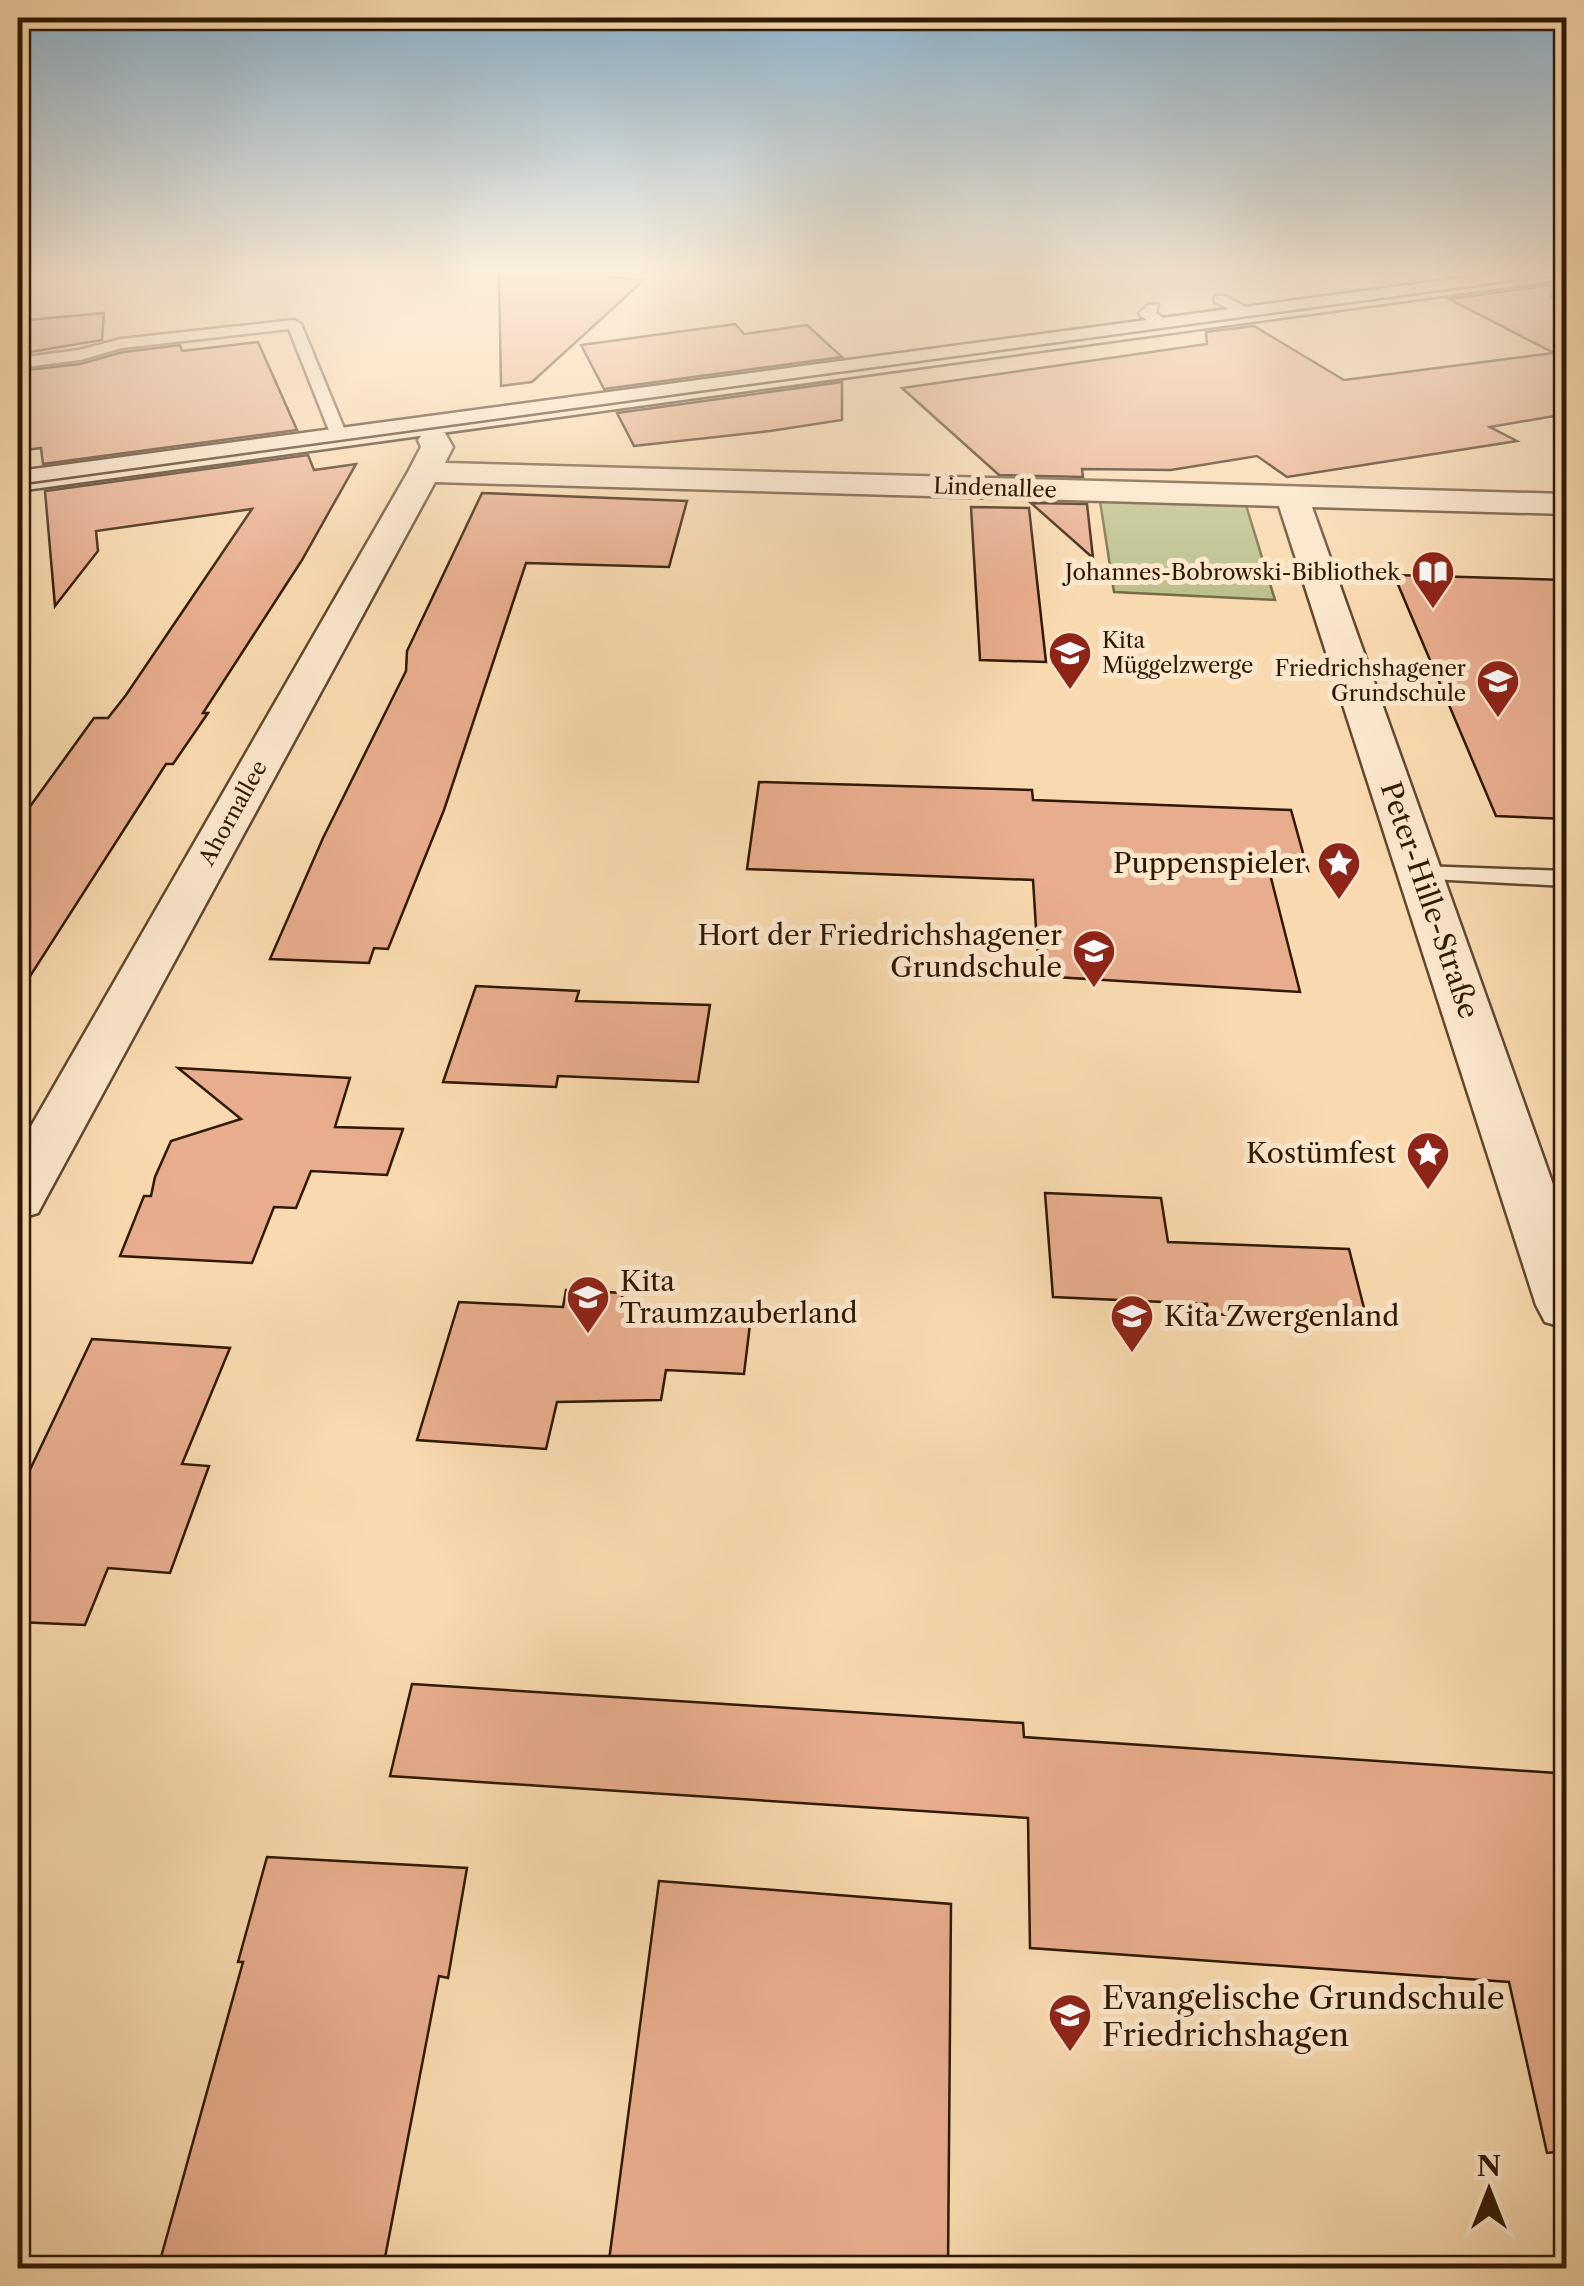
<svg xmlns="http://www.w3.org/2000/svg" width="1584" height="2286" font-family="'Libre Caslon Text',serif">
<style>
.green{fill:#bbc08d;stroke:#766c48;stroke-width:2.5}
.building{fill:#e8ad8e;stroke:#301802;stroke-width:2.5}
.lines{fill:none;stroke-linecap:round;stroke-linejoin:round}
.service-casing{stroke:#62482e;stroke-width:5}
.minor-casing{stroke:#62482e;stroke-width:5}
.secondary-casing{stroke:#301802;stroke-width:5}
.service{fill:#fbe7cc;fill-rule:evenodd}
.minor{fill:#fbe7cc;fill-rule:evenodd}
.secondary{fill:#fbe7cc;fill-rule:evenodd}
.tram{stroke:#301802;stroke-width:2.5}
.labels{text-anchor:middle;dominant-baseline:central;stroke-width:10;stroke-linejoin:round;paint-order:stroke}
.far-street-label{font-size:22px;fill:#301802;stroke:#fbe7cc}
.far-poi-label{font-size:22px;fill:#301802;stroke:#fbe7cc;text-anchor:end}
.poi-label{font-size:28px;fill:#301802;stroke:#fbe7cc;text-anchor:end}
.street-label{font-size:28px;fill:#301802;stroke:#fbe7cc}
.near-poi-label{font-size:32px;fill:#301802;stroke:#fbe7cc;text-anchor:start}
</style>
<rect width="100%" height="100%" fill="#f9dab0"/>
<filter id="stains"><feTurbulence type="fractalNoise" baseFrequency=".002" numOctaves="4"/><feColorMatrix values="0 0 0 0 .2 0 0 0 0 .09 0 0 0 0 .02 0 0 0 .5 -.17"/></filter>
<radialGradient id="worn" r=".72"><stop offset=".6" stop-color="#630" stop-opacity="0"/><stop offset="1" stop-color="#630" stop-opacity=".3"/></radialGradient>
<!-- green -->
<path class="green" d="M1100,501l146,4 29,95 -161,-8z"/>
<!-- building -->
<g class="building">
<path d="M499,272h55l90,8 -112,102 -31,4z"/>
<path d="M1551,285v13l15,-1v117l-76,13 27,14 -230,36 -30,-21 -86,14 -89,-1 1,8 -84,-2 -97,-87 305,-44 -1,-12 48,-6 90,54 210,-27 -105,-54z"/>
<path d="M104,313l-2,27 -84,14v-33z"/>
<path d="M735,324l9,10 63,-9 35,32 -238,32 -23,-44z"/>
<path d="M258,342l39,88 -254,34 -2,-16 -23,3v-80l62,-7 43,-12 57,-7 2,6z"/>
<path d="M842,382v38l-72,11 -136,15 -17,-33z"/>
<path d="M308,455l6,15 42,-6 -54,96 -99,153h5l-35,51h-7l-148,231v-155l11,-16 -11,-1 76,-105h14l18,-23 126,-186 -156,22 2,20 -43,55 -10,-115z"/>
<path d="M482,493l205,8 -18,66 -143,-4 -82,247 -56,139 -14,-1 -5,15 -99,-4 53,-121 83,-167 1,-20z"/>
<path d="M1031,503l56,1 6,54z"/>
<path d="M971,507l58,1 17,154 -66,-2z"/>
<path d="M1394,575l172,5v239l-70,-3z"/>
<path d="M759,782l273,8 1,10 258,10 17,61 -39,-1 31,122 -261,-16 -6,-96 -286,-11z"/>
<path d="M476,986l103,5 -3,10 134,4 -12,77 -140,-6 -2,11 -113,-5z"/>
<path d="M178,1068l172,10 -15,49 68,2 -16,46 -76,-4 -15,37 -22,-1 -22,56 -132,-7 24,-60h7l4,-19 16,-36 70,-22z"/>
<path d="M1045,1193l116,5 7,44 181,7 18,71 -159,-6 -1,-10 -154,-7z"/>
<path d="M566,1290l57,3 -4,17 132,6 -7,58 -78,-4 -5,30 -104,2 -11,47 -129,-9 42,-138 104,5z"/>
<path d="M92,1339l138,9 -48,116 27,2 -39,107 -62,-5 -23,57 -67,-3v-127z"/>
<path d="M412,1684l611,39 1,14 532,36 10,38v340l-19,2 -38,-171 -479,-34 -2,-130 -638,-42z"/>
<path d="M267,1857l200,11 -19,110 -9,-2 -56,292h-225l85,-306h-5z"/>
<path d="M659,1881l292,23 -3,364h-340z"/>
</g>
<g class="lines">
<!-- service casing -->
<g class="service-casing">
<g id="service">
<path d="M1215,296h10l33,18 -12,3 -31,-15z"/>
<path d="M1148,305h10l-2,8 14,10v6h-10l-19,-13 -2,-3z"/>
<path d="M294,320l7,4 47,114 -2,4 -14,-4 -43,-109 -167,19 -42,12 -62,8v-10l61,-8 42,-11z"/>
<path d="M1420,866l146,5v15l-155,-8 -3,-5z"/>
</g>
</g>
<!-- minor casing -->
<g class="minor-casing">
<path id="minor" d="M434,431l11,2 8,14 -8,16 1121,31v20l-254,-7 254,714v107l-21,-6 -9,-17 -257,-799 -844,-24 -389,716 -8,15 -20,6v-70l390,-677 13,-25 -3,-7 5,-7z"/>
</g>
<!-- secondary casing -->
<g class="secondary-casing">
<path id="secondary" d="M1506,272h60v7l-1548,212v-20z"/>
</g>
<!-- service -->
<use href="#service" class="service"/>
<!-- minor -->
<use href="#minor" class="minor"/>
<!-- secondary -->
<use href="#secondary" class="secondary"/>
<!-- tram -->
<path class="tram" d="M18,485l1548,-211"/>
</g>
<!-- sky -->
<linearGradient id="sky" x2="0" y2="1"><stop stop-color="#8cb6d4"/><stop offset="0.46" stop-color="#fceedb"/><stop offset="1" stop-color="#fceedb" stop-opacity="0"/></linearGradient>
<rect width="1584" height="592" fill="url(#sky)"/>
<!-- icons -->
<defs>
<g id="library-pin" transform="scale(2.25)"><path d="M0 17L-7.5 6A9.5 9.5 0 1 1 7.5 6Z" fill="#8f2418" stroke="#fbe7cc"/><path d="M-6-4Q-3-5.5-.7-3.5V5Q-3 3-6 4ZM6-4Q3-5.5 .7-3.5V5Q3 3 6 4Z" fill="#fff"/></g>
<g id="school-pin" transform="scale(2.25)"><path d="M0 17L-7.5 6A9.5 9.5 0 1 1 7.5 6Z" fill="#8f2418" stroke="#fbe7cc"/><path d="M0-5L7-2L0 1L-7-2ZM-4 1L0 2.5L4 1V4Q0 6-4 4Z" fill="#fff"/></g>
<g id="sight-pin" transform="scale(2.25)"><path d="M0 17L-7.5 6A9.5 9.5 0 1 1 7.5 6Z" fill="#8f2418" stroke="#fbe7cc"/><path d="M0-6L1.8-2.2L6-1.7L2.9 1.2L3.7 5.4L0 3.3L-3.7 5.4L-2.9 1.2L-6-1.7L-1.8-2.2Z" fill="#fff"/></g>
</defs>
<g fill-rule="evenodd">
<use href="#library-pin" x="1433" y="572"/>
<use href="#school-pin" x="1070" y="653"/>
<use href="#school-pin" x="1498" y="681"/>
<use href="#sight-pin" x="1339" y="863"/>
<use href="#school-pin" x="1094" y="951"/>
<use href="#sight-pin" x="1428" y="1153"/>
<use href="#school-pin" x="588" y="1297"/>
<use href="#school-pin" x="1132" y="1316"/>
<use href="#school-pin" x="1070" y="2015"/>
</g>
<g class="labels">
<!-- far-street labels -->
<g class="far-street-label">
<text transform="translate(995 488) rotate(2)">Lindenallee</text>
<text transform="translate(233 813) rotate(-61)">Ahornallee</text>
</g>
<!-- far-poi labels -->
<g class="far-poi-label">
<text x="1400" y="572">Johannes-Bobrowski-Bibliothek</text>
<text x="1102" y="640" text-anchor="start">Kita<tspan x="1102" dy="25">Müggelzwerge</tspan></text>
<text x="1466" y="668">Friedrichshagener<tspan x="1466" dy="25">Grundschule</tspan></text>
</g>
<!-- poi labels -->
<g class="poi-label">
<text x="1306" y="863">Puppenspieler</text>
<text x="1062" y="935">Hort der Friedrichshagener<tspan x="1062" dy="32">Grundschule</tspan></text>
<text x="1396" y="1153">Kostümfest</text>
<text x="620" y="1281" text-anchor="start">Kita<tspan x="620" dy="32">Traumzauberland</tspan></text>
<text x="1164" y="1316" text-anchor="start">Kita Zwergenland</text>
</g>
<!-- street labels -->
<g class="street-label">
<text transform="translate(1430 900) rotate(71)">Peter-Hille-Straße</text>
</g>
<!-- near-poi labels -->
<g class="near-poi-label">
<text x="1102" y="1997">Evangelische Grundschule<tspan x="1102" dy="37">Friedrichshagen</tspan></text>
</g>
</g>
<!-- margin -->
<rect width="1584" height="2286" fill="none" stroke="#f9dab0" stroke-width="60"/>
<rect x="20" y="20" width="1544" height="2246" fill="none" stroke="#301802" stroke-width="5"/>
<rect x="30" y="30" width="1524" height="2226" fill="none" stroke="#301802" stroke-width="2.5"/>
<!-- north arrow -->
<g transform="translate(1489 2191)" stroke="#fbe7cc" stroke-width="8" paint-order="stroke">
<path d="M0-8L18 38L0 25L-18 38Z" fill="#301802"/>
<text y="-15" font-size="28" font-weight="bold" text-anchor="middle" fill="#301802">N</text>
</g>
<rect width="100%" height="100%" filter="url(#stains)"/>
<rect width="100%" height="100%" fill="url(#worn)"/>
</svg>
